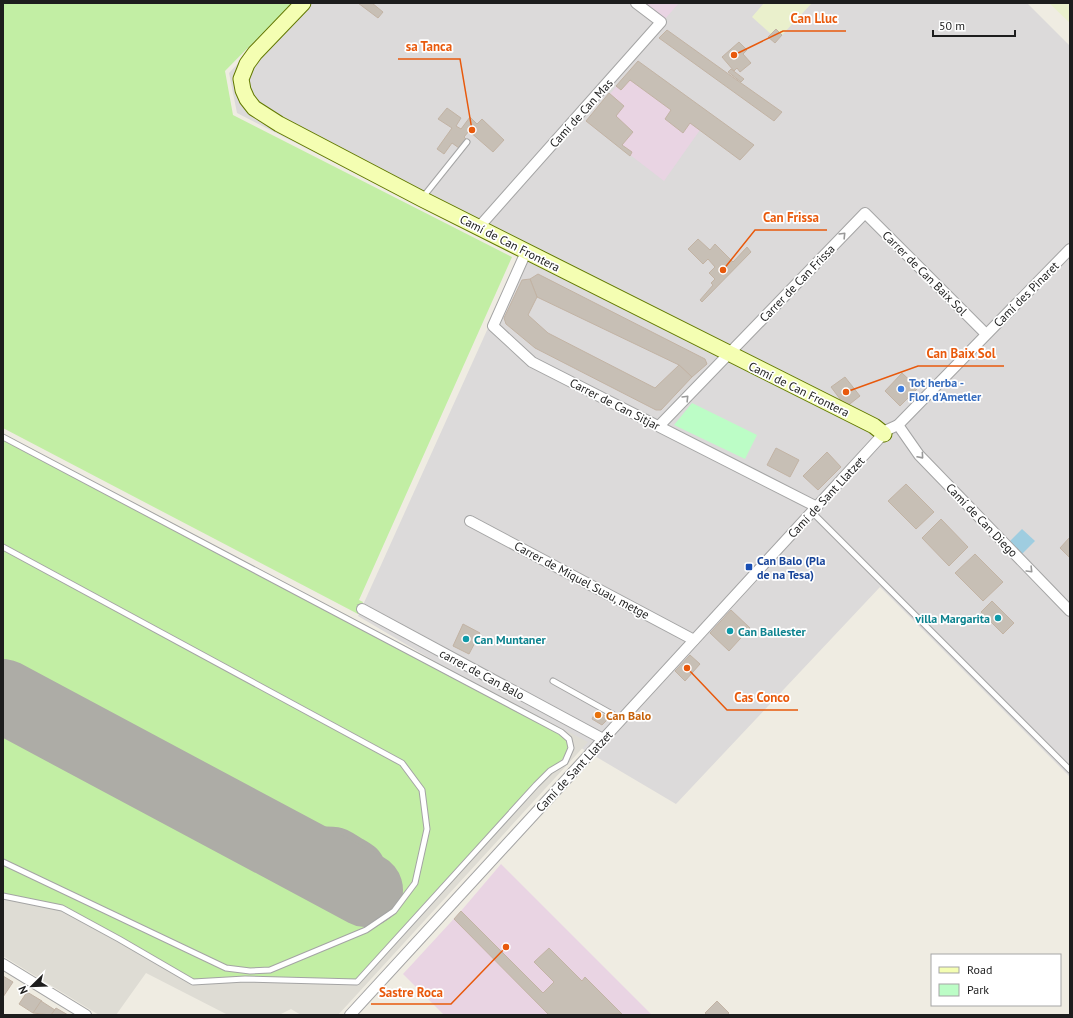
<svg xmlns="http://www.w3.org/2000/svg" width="1073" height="1018" font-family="'PT Sans',sans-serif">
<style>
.residential{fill:#dcdada}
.industrial{fill:#e9d4e3}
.airport{fill:#dedcd4}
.farmland{fill:#eaf0cc}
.grass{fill:#c2eea4}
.park{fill:#bcfdc6}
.water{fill:#9fcde0}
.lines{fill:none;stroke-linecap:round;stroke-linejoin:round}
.taxiway{stroke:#adaca6;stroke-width:30}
.runway{stroke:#adaca6;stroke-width:74}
.building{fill:#c7bfb5;stroke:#c2b3a4}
.lane-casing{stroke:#a4a4a4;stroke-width:7}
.street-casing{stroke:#a4a4a4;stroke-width:12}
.secondary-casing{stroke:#627900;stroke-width:17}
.lane{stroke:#fff;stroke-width:5}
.street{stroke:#fff;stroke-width:10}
.secondary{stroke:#f4feb2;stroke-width:15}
.oneway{stroke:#999}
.shop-dot{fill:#3f7fe0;stroke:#fff;stroke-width:1.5}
.transit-dot{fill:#1a4fb4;stroke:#fff;stroke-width:1.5}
.culture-dot{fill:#0f9aa8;stroke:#fff;stroke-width:1.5}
.food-dot{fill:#e8710a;stroke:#fff;stroke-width:1.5}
.labels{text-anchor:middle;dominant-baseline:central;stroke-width:3.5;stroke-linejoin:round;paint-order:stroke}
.street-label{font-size:12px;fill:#1d1d1d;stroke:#fff}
.shop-label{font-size:12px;font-weight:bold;fill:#366cbe;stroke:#fff;text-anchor:start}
.transit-label{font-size:12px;font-weight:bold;fill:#164399;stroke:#fff;text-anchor:start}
.culture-label{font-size:12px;font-weight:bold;fill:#0d838f;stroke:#fff;text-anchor:start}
.food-label{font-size:12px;font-weight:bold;fill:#c56008;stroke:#fff;text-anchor:start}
.leader{fill:none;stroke:#e8590c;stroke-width:1.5}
.callout-dot{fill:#e8590c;stroke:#fff;stroke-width:1.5}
.callout-label{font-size:13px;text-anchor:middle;font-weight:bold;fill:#e8590c;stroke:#fff;stroke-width:3.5;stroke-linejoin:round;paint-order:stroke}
</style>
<rect width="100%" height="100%" fill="#efece2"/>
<!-- residential -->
<path class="residential" d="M296,3h731l43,43v731l-190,-190 -204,217 -318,-188 162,-359 -283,-144 -8,-40z"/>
<!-- industrial -->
<g class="industrial">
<path d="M642,3h37l-14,16z"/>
<path d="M632,69l75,51 -43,61 -78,-60z"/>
<path d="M501,864l151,151h-208l-41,-41 58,-63z"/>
</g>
<!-- airport -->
<path class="airport" d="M3,434l585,308 -250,273h-37l-10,-6 -12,6h-51l-82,-42 -30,42h-17l-96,-59z"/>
<!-- farmland -->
<g class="farmland">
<path d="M764,3h48l-30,32 -6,-6 -5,5 -19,-17z"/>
<path d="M1049,3h21v20z"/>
</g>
<!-- grass -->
<g class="grass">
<path d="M3,3h289l-67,68 8,44 279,142 -153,343 4,2 -5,12 -355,-186z"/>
<path d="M3,439l558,293 10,16 -16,20 -198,214h-164l-131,-74 -59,-11v-180l358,191 25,-48 -49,-26 -36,2 -298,-161z"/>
</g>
<!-- park -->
<path class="park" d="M692,403l65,32 -12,24 -71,-34z"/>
<!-- water -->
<path class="water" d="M1022,529l13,12 -13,13 -13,-12z"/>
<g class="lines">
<!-- taxiway -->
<path class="taxiway" d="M278,841c19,6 39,-2 58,1 7,1 15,8 21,11 7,4 12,7 14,15 4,21 -20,30 -35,20 -11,-7 -15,-21 -26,-29 -9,-7 -21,-12 -32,-18z"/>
<!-- runway -->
<path class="runway" d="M3,696l363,194"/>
</g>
<!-- building -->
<g class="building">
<path d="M358,3h14l11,9 -5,6z"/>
<path d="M776,29l6,6 -7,8 -7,-6z"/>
<path d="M667,30l74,53 41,29 -8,9 -115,-83z"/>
<path d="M739,42l8,8 -4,4 8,9 -11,9 -3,-4 -3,3 -12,-14z"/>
<path d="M638,61l116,84 -14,15 -50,-37 -7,10 -18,-14 6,-9 -41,-30 -9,10 -5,-4z"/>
<path d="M731,69l13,10 -3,3 -13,-10z"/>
<path d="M609,93l15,13 -8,10 17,16 -11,13 10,7 -2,4 -44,-35z"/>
<path d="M447,108l14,10 -5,8 5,3 9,-12 7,7 5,-5 22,21 -11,12 -24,-21 -5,6 2,2 -7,9 -7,-5 -8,11 -7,-5 15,-21 -14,-9z"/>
<path d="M698,239l12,11 5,-6 18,18 14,-15 4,5 -49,50 -2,-2 13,-15 -2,-2 4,-4 -6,-6 6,-6 -7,-8 -5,5 -15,-15z"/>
<path d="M538,274l167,85 2,5 -15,13 -13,-12 -142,-68 -7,-18z"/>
<path d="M530,279l7,18 -9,18 20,18 107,55 24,-23 13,12 -31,33h-5l-121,-62 -29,-24 -2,-6 18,-38z"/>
<path d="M902,373l16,15 -18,18 -15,-15z"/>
<path d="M845,377l15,19 -14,11 -15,-20z"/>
<path d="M776,448l23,12 -9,17 -23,-12z"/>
<path d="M827,452l14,15 -23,23 -15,-14z"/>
<path d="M906,484l28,28 -18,17 -28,-28z"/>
<path d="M941,519l27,28 -19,19 -27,-28z"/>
<path d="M1070,537v21l-10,-10z"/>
<path d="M975,554l28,28 -20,19 -28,-28z"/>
<path d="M992,601l22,22 -11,11 -22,-22z"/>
<path d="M731,610l19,18 -21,23 -19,-18z"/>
<path d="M463,624l17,9 -11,21 -16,-8z"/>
<path d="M690,655l10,9 -15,17 -10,-10z"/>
<path d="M596,711l13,7 -7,7 -10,-6z"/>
<path d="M461,911l82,82 11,-11 -20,-20 15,-14 33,33 3,-4 37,37 -73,1 -95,-96z"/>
<path d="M3,976l10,6 -10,15z"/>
<path d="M27,992l15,9 -9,12 -14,-9z"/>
<path d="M41,1001l14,9 -4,5 -18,-2z"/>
<path d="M717,1001l12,12 -2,2h-20l-2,-2z"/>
<path d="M56,1008l12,7h-17z"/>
</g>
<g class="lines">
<!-- lane casing -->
<g class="lane-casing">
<g id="lane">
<path d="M423,197l44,-55"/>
<path d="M3,437l558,295 8,7 2,9 -6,14 -15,9 -14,14 -179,197 -112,-3 -52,3 -74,-43 -57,-31 -59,-12"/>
<path d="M812,512l258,258"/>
<path d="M3,547l399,216 20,27 5,39 -12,54 -21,28 -28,19 -96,40 -20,1 -24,-3 -223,-106"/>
<path d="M553,681l68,38"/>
</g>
</g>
<!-- street casing -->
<g class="street-casing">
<g id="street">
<path d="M479,227l182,-205 -25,-19"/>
<path d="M526,252l-33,74 39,36 285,145"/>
<path d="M898,425l21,30 151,156"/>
<path d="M659,426l206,-213 121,121"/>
<path d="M470,521l224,119"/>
<path d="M362,609l241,130"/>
<path d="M3,964l83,51"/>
<path d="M350,1015l537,-585 11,-5 172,-176"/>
</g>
</g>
<!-- secondary casing -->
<g class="secondary-casing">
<path id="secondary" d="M303,3l-48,50 -8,11 -6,15 2,11 4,9 7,9 25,16 143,75 452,227 10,8"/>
</g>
<!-- lane -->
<use href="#lane" class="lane"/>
<!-- street -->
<use href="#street" class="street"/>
<!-- secondary -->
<use href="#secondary" class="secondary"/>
</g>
<!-- one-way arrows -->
<defs><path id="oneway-chevron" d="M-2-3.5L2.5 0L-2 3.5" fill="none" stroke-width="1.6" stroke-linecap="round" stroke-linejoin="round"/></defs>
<g class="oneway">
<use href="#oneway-chevron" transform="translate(843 235) rotate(-46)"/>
<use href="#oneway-chevron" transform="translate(686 398) rotate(-46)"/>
<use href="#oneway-chevron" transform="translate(921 456) rotate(49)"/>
<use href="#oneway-chevron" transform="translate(1030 570) rotate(46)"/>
</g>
<!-- markers -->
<circle class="shop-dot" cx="901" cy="389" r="4"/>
<rect class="transit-dot" x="745" y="563" width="8" height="8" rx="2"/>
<g class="culture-dot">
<circle cx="998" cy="618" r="4"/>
<circle cx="730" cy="631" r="4"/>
<circle cx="466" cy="639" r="4"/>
</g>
<circle class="food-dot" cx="598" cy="715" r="4"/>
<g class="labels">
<!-- street labels -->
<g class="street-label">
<text transform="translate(581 113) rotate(-48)">Camí de Can Mas</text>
<text transform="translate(510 243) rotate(27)">Camí de Can Frontera</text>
<text transform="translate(925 273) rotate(45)">Carrer de Can Baix Sol</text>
<text transform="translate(797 283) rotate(-46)">Carrer de Can Frissa</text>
<text transform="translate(1026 294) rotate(-45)">Camí des Pinaret</text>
<text transform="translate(799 389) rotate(26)">Camí de Can Frontera</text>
<text transform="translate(615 404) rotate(27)">Carrer de Can Sitjar</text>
<text transform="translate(826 497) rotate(-47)">Camí de Sant Llatzet</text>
<text transform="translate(982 520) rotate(46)">Camí de Can Diego</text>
<text transform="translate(582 580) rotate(28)">Carrer de Miquel Suau, metge</text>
<text transform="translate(482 674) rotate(28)">carrer de Can Balo</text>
<text transform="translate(574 771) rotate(-47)">Camí de Sant Llatzet</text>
</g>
<!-- shop labels -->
<g class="shop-label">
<text x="909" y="382">Tot herba -<tspan x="909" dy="14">Flor d'Ametler</tspan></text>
</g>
<!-- transit labels -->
<g class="transit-label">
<text x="757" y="560">Can Balo (Pla<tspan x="757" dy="14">de na Tesa)</tspan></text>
</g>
<!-- culture labels -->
<g class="culture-label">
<text x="990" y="618" text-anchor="end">villa Margarita</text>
<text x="738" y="631">Can Ballester</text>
<text x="474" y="639">Can Muntaner</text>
</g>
<!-- food labels -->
<g class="food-label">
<text x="606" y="715">Can Balo</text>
</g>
</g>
<!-- callouts -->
<path class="leader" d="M734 55L783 31H846M472 130L460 59H398M723 270L755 230H827M846 392L918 366H1004M687 668L727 710H798M506 947L451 1004H371"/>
<g class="callout-dot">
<circle cx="734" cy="55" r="4"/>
<circle cx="472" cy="130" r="4"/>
<circle cx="723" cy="270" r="4"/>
<circle cx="846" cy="392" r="4"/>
<circle cx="687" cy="668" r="4"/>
<circle cx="506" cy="947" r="4"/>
</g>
<g class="callout-label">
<text x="814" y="23">Can Lluc</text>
<text x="429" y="51">sa Tanca</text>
<text x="791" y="222">Can Frissa</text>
<text x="961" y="358">Can Baix Sol</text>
<text x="762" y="702">Cas Conco</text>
<text x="411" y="997">Sastre Roca</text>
</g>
<!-- border -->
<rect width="1073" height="1018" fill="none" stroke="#1d1d1d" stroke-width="8"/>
<!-- legend -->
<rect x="931" y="954" width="130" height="52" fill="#ffffff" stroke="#a5a5a5"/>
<rect x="939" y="967" width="20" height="6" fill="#f4feb2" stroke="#a5a5a5"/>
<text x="967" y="974" font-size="12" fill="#1d1d1d">Road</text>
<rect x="939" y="984" width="20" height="12" fill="#bcfdc6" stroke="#a5a5a5"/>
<text x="967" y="994" font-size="12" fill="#1d1d1d">Park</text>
<!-- north arrow -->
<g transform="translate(32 986) rotate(247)" stroke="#ffffff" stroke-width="3" paint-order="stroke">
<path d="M0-3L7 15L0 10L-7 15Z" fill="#1d1d1d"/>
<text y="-6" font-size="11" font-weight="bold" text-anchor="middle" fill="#1d1d1d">N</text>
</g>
<!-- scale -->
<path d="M933 30v6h82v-6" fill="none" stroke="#1d1d1d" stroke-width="2"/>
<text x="939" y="30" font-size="12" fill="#1d1d1d" stroke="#ffffff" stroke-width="3" paint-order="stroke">50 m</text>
</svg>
